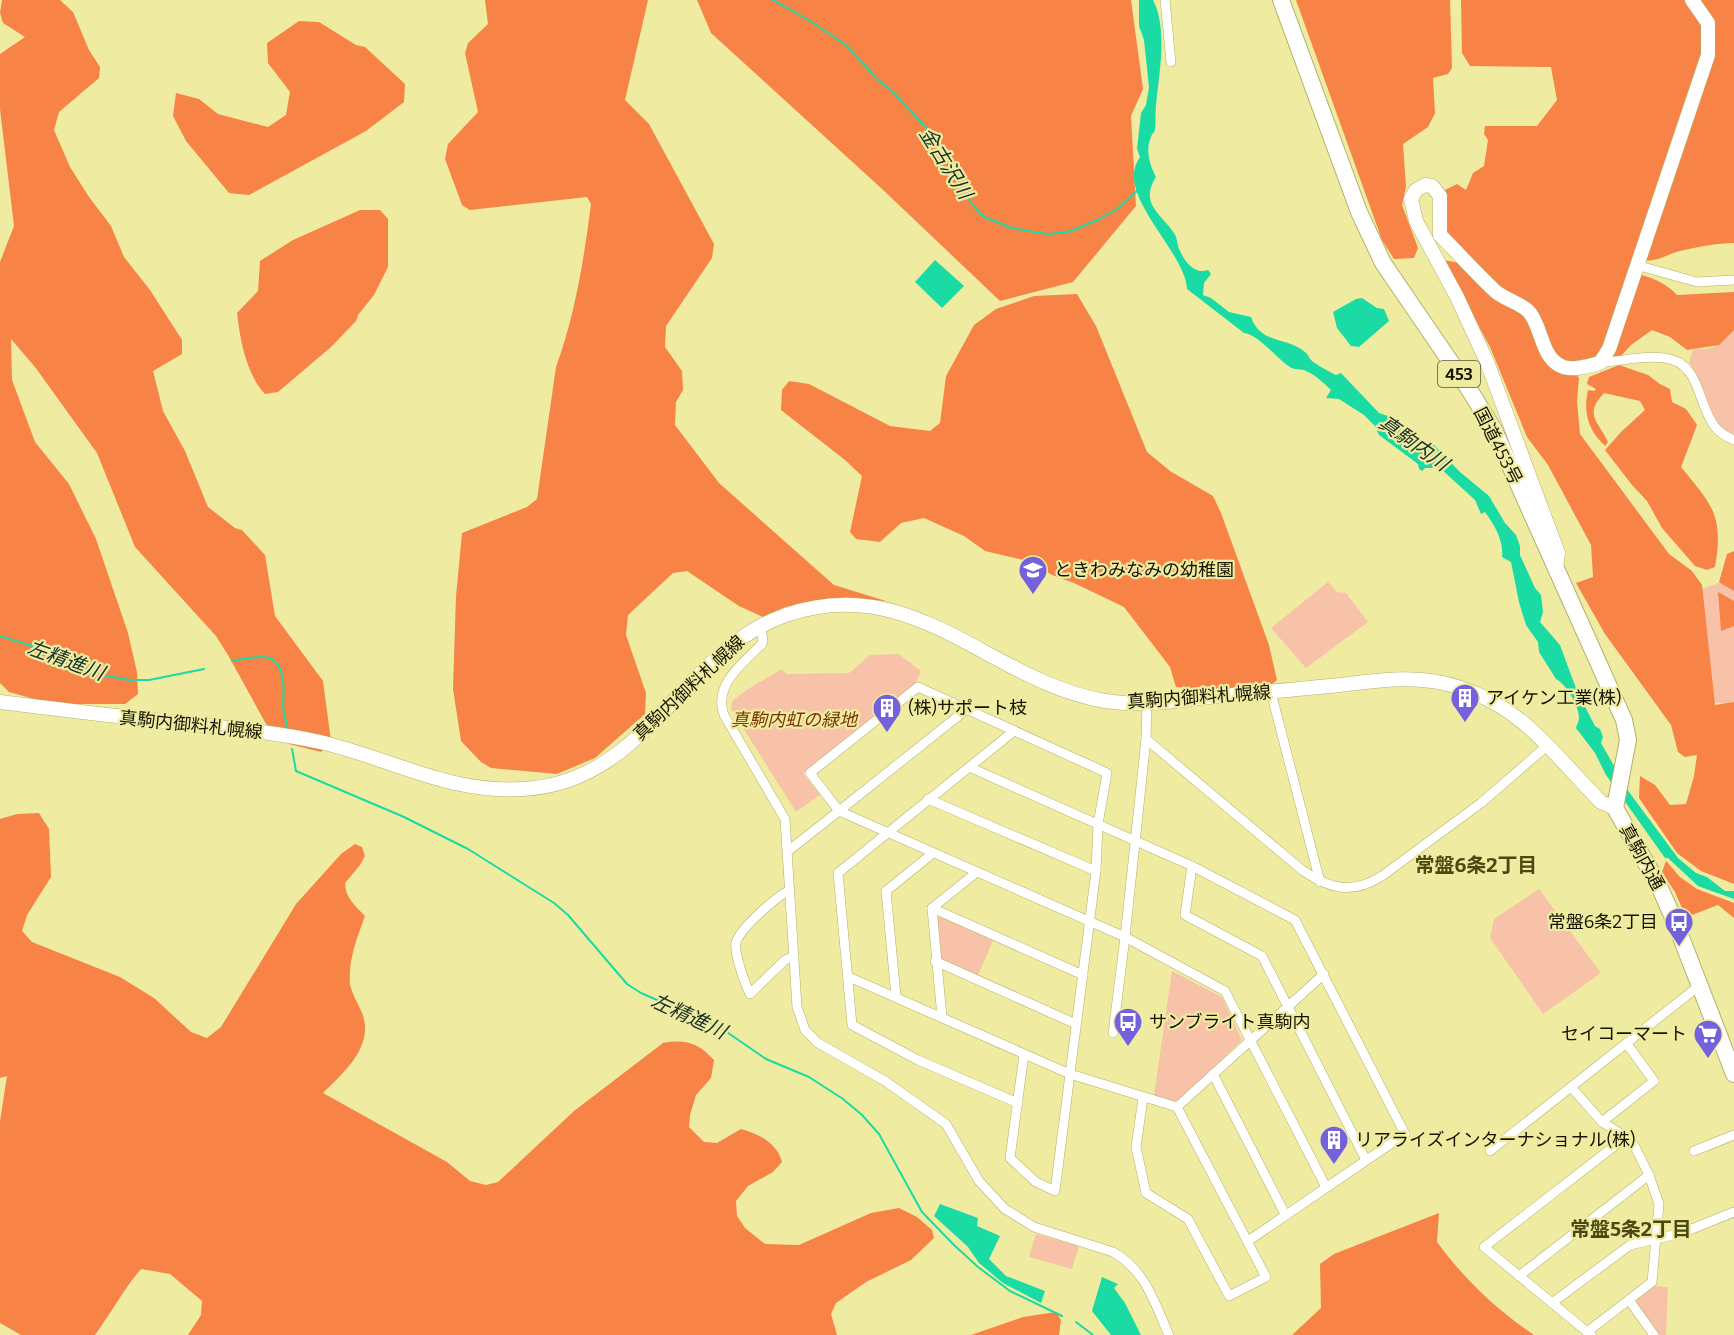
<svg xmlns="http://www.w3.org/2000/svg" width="1734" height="1335" font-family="Bitter,'Noto Sans JP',serif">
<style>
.green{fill:#f8c2a9}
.forest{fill:#f78347}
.water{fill:#1bdba4}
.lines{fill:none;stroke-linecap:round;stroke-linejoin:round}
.stream{stroke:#1bdba4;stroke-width:2}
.street-casing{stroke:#b3b068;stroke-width:10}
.secondary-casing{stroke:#b3b068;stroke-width:15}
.highway-casing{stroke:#b3b068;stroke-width:18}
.street{stroke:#fff;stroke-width:9}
.secondary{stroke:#fff;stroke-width:14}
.highway{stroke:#fff;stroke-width:16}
.labels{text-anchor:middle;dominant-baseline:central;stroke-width:4.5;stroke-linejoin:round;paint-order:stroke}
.shield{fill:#efeca2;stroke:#575531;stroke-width:1.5}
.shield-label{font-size:16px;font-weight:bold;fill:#161400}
.street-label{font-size:18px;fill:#161400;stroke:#efeca2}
.poi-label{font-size:18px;fill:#161400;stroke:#efeca2;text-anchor:start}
.park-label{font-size:18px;font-style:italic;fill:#7c3303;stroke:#efeca2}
.water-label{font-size:20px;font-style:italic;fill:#173127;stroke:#efeca2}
.neighbourhood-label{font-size:20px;font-weight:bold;fill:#4c4910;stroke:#efeca2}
</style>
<rect width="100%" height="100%" fill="#efeca2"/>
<!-- green -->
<g class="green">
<path d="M1734,324v110c-22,-7 -25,-31 -33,-50 -3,-7 -8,-14 -12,-21l4,-14c26,2 26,-5 41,-25z"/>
<path d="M1734,577v128l-22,-3 -17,-110z"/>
<path d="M1328,582l9,10 9,1 22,29 -62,46 -35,-40z"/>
<path d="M899,654l22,17 -5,12 -113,90 17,22 -24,17 -65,-103 1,-8 16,-12 34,-20 4,5 63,-1 21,-18z"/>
<path d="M1539,889l62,84 -58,41 -53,-76 4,-19z"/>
<path d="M941,917l52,24 -15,34 -38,-17 -4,-39z"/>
<path d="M1172,971l50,26 20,43 -65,63 -23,-8z"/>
<path d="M1036,1234l43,12 -7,23 -43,-12z"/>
<path d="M1655,1286l13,1 -2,48h-6l-23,-31v-6z"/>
</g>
<!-- forest -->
<g class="forest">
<path d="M2,0h58l13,12 16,38 11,17 -1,11 -40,34 -5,18 16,37 19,30 22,29 13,31 26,33 32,50v14l-29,17 10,40 22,40 23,56 27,21 7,2 23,25 10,61 48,65 8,60 -10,11 -32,-8 -23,-20 -38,-69 -12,-19 -81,-89 -38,-94 -62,-86 -24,-28 1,41 23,62 34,42 27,55 32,94 9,39 1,22 -13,10h-73l-43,-12 -9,-9v-421l14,-36 -14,-117v-55l25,-17 -22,-14 -3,-10z"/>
<path d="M485,0h163l-23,100 24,24 65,120 -2,14 -46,68 -1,21 17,24 1,19 -7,12 -1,23 44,58 115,102 52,16 -56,-3 -45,9 -22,10 -24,-11 -52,-35 -14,2 -45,42 -2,20 20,58 -1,21 -50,44 -38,16 -66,-6 -10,-6 -20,-21 -8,-52 3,-93 6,-63 65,-26 10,-8 19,-132c19,-52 28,-108 35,-163l-4,-7 -117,13 -8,-5 -17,-46 3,-15 30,-32 -13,-59 3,-10 20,-19z"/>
<path d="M697,0h434l12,89 -12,27 5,90 -63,76 -73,19 -119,-113 -170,-155z"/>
<path d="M1296,0h154l2,68 -4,6 -15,4 2,35 -7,14 -25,17 3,43 -4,18 16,43 -4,10 -20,1 -12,-19z"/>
<path d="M1461,0h273v243c-18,0 -36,4 -54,8 -12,3 -25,12 -38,9l-42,98 -32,7 -11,-6 -15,-31 -99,-93 -6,-33 8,-12 12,-6 9,6 7,-17 11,-7 4,-26 -4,-6 1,-8h52l20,-26 -6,-33 -81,-1 -8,-13z"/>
<path d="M299,21l20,1 37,23 9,2 40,37 -1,18 -38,29 -117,64 -20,-2 -43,-52 -13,-25 3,-23 23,6 19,15 50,13 18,-12 4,-23 -22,-29 -1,-20z"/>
<path d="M360,210h20l8,9v48l-14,28 -16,20 -2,6 -25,26 -53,45 -13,2c-19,-20 -25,-55 -28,-81l21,-22 2,-30 33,-21z"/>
<path d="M1443,260l17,3 61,51 12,14 14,28 27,16 5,6 -2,23 3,33 89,120 23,17 10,14 13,120 19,-3v182l-33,-13 -24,-18 -38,-55 1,-22 15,9 15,20 16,-1 8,-28 3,-21 -12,2 -7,-5 -7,-27 -66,-91 -29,-51 17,-6 -2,-32 -43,-80 -21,-28 -37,-90z"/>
<path d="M1638,274c15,4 28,9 39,21l57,-3v38l-15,15 -32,5 -17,-13 -18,-7 -21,15 -11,12 -5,1 -4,-3z"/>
<path d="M1077,294l19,32 51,126 23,19 43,25 8,17 48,132 8,35 -6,5 -46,6 -49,-4 -6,-20 -46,-60 -50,-24 -22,-8 -20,-13 -47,-11 -21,-15 -40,-18 -23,5 -21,19 -24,-3 -6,-7 12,-56 -17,-16 -64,-50 1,-20 7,-9 20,3 81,42 40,5 10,-8 6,-47 28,-51 22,-16 38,-13z"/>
<path d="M1619,365l29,10 12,9 10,5 2,13 14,7 11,16 -16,42c31,38 43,48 34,100l-8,3 -12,-4 -33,-38 -15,-27 -15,-16 -27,-35 16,-18 24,-22 -5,-9 -36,-8c-21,22 -5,29 4,49l-3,4c-17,-16 -22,-33 -17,-56l6,1 2,-2 -9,-5 2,-7z"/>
<path d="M1734,551v40l-15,-9 8,-28z"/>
<path d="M1718,592l16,9v25l-13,5z"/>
<path d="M39,813l10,16 2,48 -24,38 -5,16 10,11 88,35 34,21 37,34 16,6 14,-11 75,-123 45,-50 14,-10 7,3 3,9 -5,9 -15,18c0,14 10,23 20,33 -8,22 -17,44 -15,68 2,12 11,23 14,35 7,31 -22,55 -41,74l124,69 23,19 16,4 12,-3 76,-71 89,-68c23,-4 35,0 51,17l-3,18 -15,17 -6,20 -1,12 15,15 13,1 24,-14c17,5 36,13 41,33l-9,10 -25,14 -12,15 1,15 8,12 20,16 34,1 72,-32 28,-5 18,9 15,13 2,8 -23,22 -45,22 -30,21 -5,11 6,21h-649l13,-20 1,-14 -32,-27 -29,-5c-18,21 -30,44 -46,66h-74l-21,-12v-202l7,-45 -7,2v-259l17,-5z"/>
<path d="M1666,861l14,16 17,12 37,14v15l-16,-13 -26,10h-7l-10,-23 -13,-20z"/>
<path d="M1439,1213l-2,29c27,37 60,68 97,93h-242l29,-27 -1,-44 14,-10z"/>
<path d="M1056,1312l5,8 -2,15h-88l52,-18z"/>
</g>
<!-- water -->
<g class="water">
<path d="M1139,0h14c15,28 6,75 3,105 -1,8 0,16 -1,24 -1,6 -2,2 -4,8 -6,13 -1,28 5,40 -17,27 5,36 18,56 4,6 3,13 6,18 5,11 15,24 28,19l3,4 -7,9 -1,12 8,3 18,14 22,5c10,28 35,19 54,35 3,2 4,6 6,8 7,6 17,11 25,15l5,-2 38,40 12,4 12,16 20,11h10l27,28 29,24 16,27 11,12 4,11v9l15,33 6,7 2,17 -3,10 20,23 17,46 18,35 5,3 3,8 -2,6 28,49 49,66 18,15 11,4 18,14h9v8l-36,-13 -30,-28h-3l-59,-83 -11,-22 -19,-25c1,-4 3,-7 3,-10 0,-12 -13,-34 -23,-39l-17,-27 -1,-10 -12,-17 -7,-23 -8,-40 -9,-5c2,-16 -7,-31 -17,-45l-4,2 -6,-14 -35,-32h-15l-3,3 -3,-2 -1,-5 -39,-29 -4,-9 -11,-11 -25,-16 -13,-1 5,-8c-7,-7 -18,-17 -27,-20 -5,-1 -10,0 -14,-3 -13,-8 -32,-33 -46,-34l-57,-44c-2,-39 -74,-95 -47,-132l-3,-8 4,-36 5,-8 3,-18 -5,-47 -5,-14z"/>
<path d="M935,260l29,26 -22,22 -27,-26z"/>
<path d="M1362,298l15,10 7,1 5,12 -30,26 -8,-1 -14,-18 -4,-16 23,-13z"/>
<path d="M940,1204l38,14 -1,8 23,10 -11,23 17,17 39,15 -4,12 -38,-20 -24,-20 -11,-16 -34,-31z"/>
<path d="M1102,1277l16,7 -4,4 11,15 16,32h-30l-19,-24z"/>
</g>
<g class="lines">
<!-- stream -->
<g class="stream">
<path d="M773,0l39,22 35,24 30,33 18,15 36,39 15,21 25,49 13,14 28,11 36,6 20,-2 32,-13 17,-10 20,-18"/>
<path d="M0,636l42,13 65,27 24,4h18l55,-11"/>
<path d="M232,661c11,-2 25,-6 37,-3 17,5 15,34 14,46 0,9 4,19 5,28"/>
<path d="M292,749l4,22 108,46 64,32 86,54 14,12 59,69 14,9 80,35 45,31 43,18 34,22 19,16 17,19 43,78 32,33 24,22 32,24 52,25"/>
<path d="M1076,1322l17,13"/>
</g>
<!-- street casing -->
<g class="street-casing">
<g id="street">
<path d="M1165,0l6,62"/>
<path d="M1636,265l61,17 37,-2"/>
<path d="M1600,363c20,-2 44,-8 65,-5 36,5 32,46 50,69 5,6 12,10 19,13"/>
<path d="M760,626l3,14 -1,4c-19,19 -49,41 -38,71l61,104 12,188 8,23 13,13 67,38 61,43 33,57 26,28 29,18 79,25c33,19 41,50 56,83"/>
<path d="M1271,692l49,190"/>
<path d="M967,709l-128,102 -29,-38 108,-86 189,86 -9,51 -2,47 -41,320 -19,-9 -26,-24 14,-104"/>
<path d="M1014,731l-176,142 14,152 66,35 100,43"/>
<path d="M1146,739l156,131c28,19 50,25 80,6l99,-73 67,-58"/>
<path d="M969,767l223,99 103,54 110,214 -157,107"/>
<path d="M928,799l168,72"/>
<path d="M788,851l51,-40 286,126 100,54 101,196"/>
<path d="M1192,866l-7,49 77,41 104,204"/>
<path d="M790,890c-13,6 -51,39 -54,53 -2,10 9,41 14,51l35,-34 9,-4"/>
<path d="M932,908l151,67"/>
<path d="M935,961l141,63"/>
<path d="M849,977l221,97 107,33 147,-133"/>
<path d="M896,996l-10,-105 47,-38"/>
<path d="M942,1017l-10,-109 45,-36"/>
<path d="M1113,1033l12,-96 21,-198 1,-35"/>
<path d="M1213,1074l72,140"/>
<path d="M1571,1087l31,35 24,15 9,10 14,28 10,29 -7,78 -65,50"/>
<path d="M1143,1098l-7,49 10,46 42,26 41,77 37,-19 -89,-170"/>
<path d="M1602,1122l52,-41 -27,-37"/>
<path d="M1490,1151l210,-166"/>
<path d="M1694,1151l40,-16"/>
<path d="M1519,1276l130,-101"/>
<path d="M1629,1300l25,35"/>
<path d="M1552,1303l78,-58 52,-12 52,-21"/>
<path d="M1591,1335l-107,-88 142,-110"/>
</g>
</g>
<!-- secondary casing -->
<g class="secondary-casing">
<g id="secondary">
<path d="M1556,568l2,-15 -71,-191 -30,-65 -41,-76 -5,-22 5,-9 9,-5 7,1 8,10v39c18,18 36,38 55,56 10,9 27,12 35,22 12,16 11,41 29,52 11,7 29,1 41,-2l9,-14 99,-294v-32l-16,-23"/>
<path d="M0,702c55,7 110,14 165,19 52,6 104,10 155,21 70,16 129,52 203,47 124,-6 158,-138 263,-174 129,-44 203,66 319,86 38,6 75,-1 113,-5 41,-3 81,-7 122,-11 41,-5 80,-11 121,3 63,20 95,69 140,114l14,6"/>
</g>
</g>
<!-- highway casing -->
<g class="highway-casing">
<path id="highway" d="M1281,0l78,212 24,51 84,123 27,44 130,290 4,20 -13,68 44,78 16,36 59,152"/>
</g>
<!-- street -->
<use href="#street" class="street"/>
<!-- secondary -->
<use href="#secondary" class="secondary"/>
<!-- highway -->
<use href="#highway" class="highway"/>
</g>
<!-- icons -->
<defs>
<g id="school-pin" transform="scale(1.5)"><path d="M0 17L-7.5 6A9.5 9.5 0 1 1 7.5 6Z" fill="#7461dc" stroke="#efeca2"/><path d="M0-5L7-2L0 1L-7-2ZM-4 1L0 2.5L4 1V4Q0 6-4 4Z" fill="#fff"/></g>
<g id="building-pin" transform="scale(1.5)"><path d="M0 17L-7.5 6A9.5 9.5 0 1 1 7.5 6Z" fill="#7461dc" stroke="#efeca2"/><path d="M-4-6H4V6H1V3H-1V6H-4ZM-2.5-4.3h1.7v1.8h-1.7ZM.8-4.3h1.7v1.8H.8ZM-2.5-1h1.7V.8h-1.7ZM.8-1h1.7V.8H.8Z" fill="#fff"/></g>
<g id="bus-pin" transform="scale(1.5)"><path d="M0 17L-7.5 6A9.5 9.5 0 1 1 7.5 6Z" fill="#7461dc" stroke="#efeca2"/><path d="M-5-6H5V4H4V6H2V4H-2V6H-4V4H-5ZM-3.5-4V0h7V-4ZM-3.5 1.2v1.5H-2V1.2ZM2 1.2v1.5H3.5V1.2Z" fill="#fff"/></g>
<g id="supermarket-pin" transform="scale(1.5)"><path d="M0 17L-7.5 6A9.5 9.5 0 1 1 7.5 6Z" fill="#7461dc" stroke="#efeca2"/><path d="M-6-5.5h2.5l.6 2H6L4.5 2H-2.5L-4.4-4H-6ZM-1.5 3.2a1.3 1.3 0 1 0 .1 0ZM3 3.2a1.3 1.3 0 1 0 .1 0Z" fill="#fff"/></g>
</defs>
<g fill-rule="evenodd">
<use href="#school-pin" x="1033" y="570"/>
<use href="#building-pin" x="1465" y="698"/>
<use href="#building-pin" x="887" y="708"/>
<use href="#bus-pin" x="1679" y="922"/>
<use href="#bus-pin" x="1128" y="1022"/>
<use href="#supermarket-pin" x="1708" y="1034"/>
<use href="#building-pin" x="1334" y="1140"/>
</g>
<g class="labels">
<!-- shield labels -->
<rect class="shield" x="1438" y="361" width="42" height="26" rx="4.5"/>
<g class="shield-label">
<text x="1459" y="374">453</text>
</g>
<!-- street labels -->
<g class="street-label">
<text transform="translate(1498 446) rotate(63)">国道453号</text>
<text transform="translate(689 688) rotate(-43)">真駒内御料札幌線</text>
<text transform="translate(1199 697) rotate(-4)">真駒内御料札幌線</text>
<text transform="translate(191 725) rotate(6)">真駒内御料札幌線</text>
<text transform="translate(1642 857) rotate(61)">真駒内通</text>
</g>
<!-- poi labels -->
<g class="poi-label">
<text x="1054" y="570">ときわみなみの幼稚園</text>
<text x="1486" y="698">アイケン工業(株)</text>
<text x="908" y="708">(株)サポート枝</text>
<text x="1658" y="922" text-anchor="end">常盤6条2丁目</text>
<text x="1149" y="1022">サンブライト真駒内</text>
<text x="1687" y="1034" text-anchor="end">セイコーマート</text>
<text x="1355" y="1140">リアライズインターナショナル(株)</text>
</g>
<!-- park labels -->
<g class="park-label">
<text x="794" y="720">真駒内虹の緑地</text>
</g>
<!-- water labels -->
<g class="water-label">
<text transform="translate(946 163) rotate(58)">金古沢川</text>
<text transform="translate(1414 443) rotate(35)">真駒内川</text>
<text transform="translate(66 660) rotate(20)">左精進川</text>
<text transform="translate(689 1016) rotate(25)">左精進川</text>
</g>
<!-- neighbourhood labels -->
<g class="neighbourhood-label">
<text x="1476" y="865">常盤6条2丁目</text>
<text x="1631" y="1229">常盤5条2丁目</text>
</g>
</g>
</svg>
